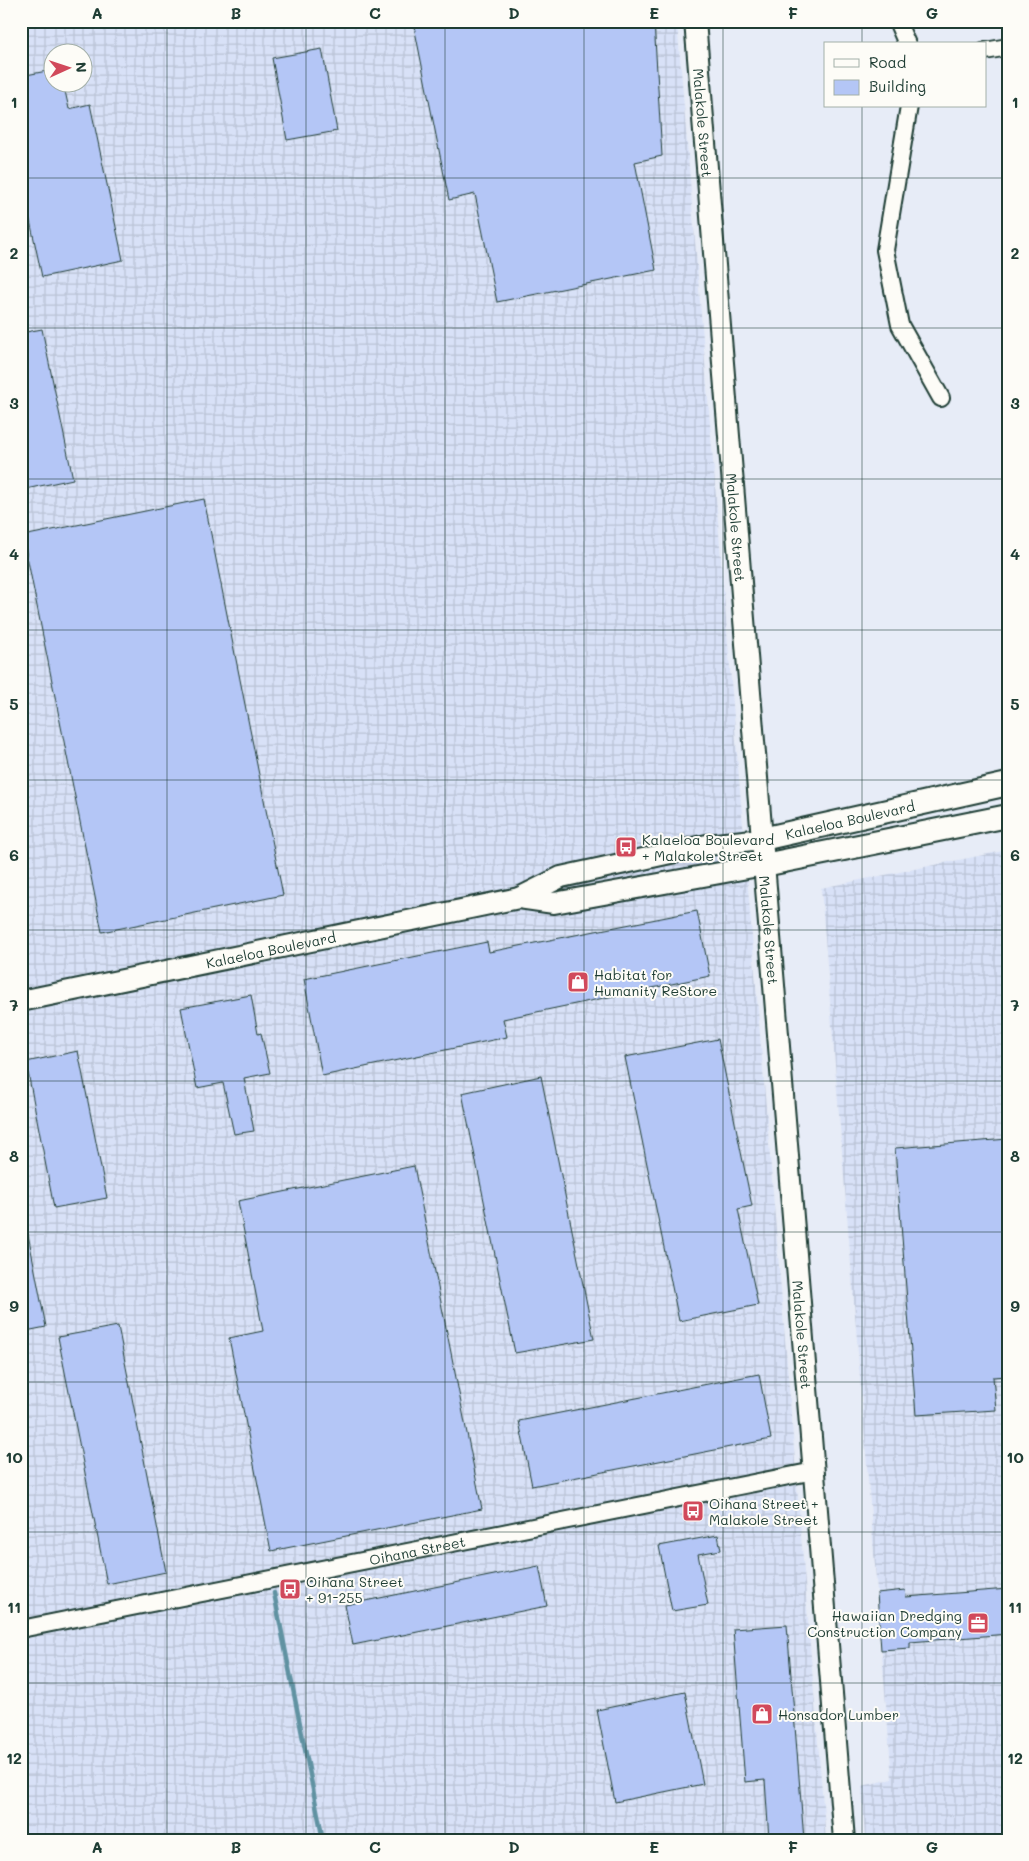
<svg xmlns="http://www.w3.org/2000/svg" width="1029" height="1861" font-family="Mali,sans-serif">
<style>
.industrial{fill:url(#industrial-grid);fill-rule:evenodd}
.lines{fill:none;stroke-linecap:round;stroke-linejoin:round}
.stream{stroke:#6092a2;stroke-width:4.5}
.building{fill:#b4c6f6;stroke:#1f3d34}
.minor-casing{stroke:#1f3d34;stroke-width:20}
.tertiary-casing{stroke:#1f3d34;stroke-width:24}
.secondary-casing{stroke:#1f3d34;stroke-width:26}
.minor{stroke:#fdfcf7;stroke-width:16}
.tertiary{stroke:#fdfcf7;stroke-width:20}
.secondary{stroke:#fdfcf7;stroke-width:22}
.grid{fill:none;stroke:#1f3d34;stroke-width:1;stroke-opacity:0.55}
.labels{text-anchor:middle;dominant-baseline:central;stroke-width:4;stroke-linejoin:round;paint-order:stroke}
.street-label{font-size:14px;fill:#1f3d34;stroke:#fdfcf7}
.poi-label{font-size:14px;fill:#1f3d34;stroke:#fdfcf7;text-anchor:start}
.neatline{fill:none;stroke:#1f3d34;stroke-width:2}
.grid-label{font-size:16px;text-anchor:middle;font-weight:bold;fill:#1f3d34}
</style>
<defs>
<pattern id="industrial-grid" width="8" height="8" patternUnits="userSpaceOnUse" patternTransform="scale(1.25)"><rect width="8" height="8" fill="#d8e1f7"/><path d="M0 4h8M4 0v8" fill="none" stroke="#b9c2d4"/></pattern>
</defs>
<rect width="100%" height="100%" fill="#e7ecf7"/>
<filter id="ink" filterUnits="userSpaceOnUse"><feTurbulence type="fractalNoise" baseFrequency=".02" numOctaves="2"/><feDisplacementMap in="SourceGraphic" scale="10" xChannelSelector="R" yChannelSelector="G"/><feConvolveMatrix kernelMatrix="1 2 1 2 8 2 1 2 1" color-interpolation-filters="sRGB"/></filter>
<g filter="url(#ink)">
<!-- industrial -->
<g class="industrial">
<path d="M21,21h656l149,1819h-805zM52,52h30v30h-30z"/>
<path d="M1008,850v990h-143l-3,-54 30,-7 -71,-891z"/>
</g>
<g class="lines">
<!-- stream -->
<path class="stream" d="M274,1593l49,247"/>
</g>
<!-- building -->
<g class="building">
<path d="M413,21h241l8,135 -27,6 21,108 -159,32 -22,-108 -26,6z"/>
<path d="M322,49l15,82 -50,9 -15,-82z"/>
<path d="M52,70v12h11l6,27 21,-5 33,156 -81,17 -21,-99v-59l3,-1 -3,-15v-27z"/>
<path d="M42,329l31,150 -52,11v-157z"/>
<path d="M204,499l79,396 -181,37 -79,-396z"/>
<path d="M697,911l13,65 -207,43 4,18 -185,39 -18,-97 183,-37 2,10z"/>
<path d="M251,995l7,39 3,-1 9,40 -26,5 10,53 -20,3 -11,-51 -26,5 -16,-80z"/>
<path d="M718,1039l34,167 -14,3 20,96 -79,16 -54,-264z"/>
<path d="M78,1051l29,147 -53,10 -28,-146z"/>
<path d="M541,1076l53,263 -79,14 -53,-260z"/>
<path d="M1008,1139v237l-15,1 3,33 -80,5 -21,-267z"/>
<path d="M414,1166l68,343 -211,42 -42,-213 34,-7 -25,-130z"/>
<path d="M21,1229h6l19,98 -25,5z"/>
<path d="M118,1326l48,246 -59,12 -49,-247z"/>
<path d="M759,1374l12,65 -239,47 -13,-65z"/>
<path d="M718,1535l3,15 -23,4 10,51 -36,6 -13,-65z"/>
<path d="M539,1566l8,40 -194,39 -8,-40z"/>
<path d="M1008,1589v45l-98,8v6l-29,2 -4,-57 28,-3 1,7z"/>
<path d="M787,1625l17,215h-35l-4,-60 -20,2 -12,-153z"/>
<path d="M685,1692l18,92 -88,18 -18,-92z"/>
</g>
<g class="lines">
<!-- minor casing -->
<g class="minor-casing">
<g id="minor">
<path d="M897,21l10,23"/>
<path d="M985,51l23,-4"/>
<path d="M909,106l-24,144 15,75 41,73"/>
<path id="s1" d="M21,1629l793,-158"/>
</g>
</g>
<!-- tertiary casing -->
<g class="tertiary-casing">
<g id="tertiary">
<path id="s2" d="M695,21l149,1819"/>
<path d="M519,898l35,5 210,-38"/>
<path id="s3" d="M21,1001l498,-103 42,-21 146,-32 55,-6"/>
</g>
</g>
<!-- secondary casing -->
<g class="secondary-casing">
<g id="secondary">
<path id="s4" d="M762,839l246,-55"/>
<path d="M764,865l244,-49"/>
</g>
</g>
<!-- minor -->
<use href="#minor" class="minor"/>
<!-- tertiary -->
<use href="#tertiary" class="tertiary"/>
<!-- secondary -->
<use href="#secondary" class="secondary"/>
</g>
</g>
<!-- grid -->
<path class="grid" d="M167,21v1819M306,21v1819M445,21v1819M584,21v1819M723,21v1819M862,21v23M862,106v1734M21,178h987M21,328h987M21,479h987M21,630h987M21,780h987M21,930h987M21,1081h987M21,1232h987M21,1382h987M21,1532h987M21,1683h987"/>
<!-- icons -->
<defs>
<g id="bus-square" transform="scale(1.125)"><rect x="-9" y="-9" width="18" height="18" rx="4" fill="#d1495b" stroke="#fdfcf7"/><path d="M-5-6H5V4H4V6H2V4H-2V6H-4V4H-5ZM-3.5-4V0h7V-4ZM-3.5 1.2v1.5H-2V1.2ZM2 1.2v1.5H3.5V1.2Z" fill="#fff"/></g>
<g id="shop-square" transform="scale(1.125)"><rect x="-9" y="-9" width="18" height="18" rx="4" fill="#d1495b" stroke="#fdfcf7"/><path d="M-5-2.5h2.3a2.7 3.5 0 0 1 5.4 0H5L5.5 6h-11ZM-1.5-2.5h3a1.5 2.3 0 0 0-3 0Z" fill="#fff"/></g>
<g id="office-square" transform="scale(1.125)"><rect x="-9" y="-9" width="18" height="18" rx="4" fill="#d1495b" stroke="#fdfcf7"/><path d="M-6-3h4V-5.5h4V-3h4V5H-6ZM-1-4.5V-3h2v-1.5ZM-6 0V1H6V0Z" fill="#fff"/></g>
</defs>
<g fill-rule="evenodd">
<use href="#bus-square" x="626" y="847"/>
<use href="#shop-square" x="578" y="982"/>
<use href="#bus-square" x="693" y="1511"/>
<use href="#bus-square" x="290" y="1589"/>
<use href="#office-square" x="978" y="1623"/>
<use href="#shop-square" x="762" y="1714"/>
</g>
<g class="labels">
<!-- street labels -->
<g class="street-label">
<text stroke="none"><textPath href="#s2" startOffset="102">Malakole Street</textPath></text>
<text stroke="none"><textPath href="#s2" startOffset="508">Malakole Street</textPath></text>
<text stroke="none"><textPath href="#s4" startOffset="90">Kalaeloa Boulevard</textPath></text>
<text stroke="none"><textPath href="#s2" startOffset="912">Malakole Street</textPath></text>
<text stroke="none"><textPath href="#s3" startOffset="255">Kalaeloa Boulevard</textPath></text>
<text stroke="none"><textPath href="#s2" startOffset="1318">Malakole Street</textPath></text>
<text stroke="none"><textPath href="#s1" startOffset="404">Oihana Street</textPath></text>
</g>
<!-- poi labels -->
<g class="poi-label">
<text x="642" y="839">Kalaeloa Boulevard<tspan x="642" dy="16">+ Malakole Street</tspan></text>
<text x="594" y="974">Habitat for<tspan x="594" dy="16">Humanity ReStore</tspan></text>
<text x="709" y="1503">Oihana Street +<tspan x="709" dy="16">Malakole Street</tspan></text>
<text x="306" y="1581">Oihana Street<tspan x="306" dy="16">+ 91-255</tspan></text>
<text x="962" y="1615" text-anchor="end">Hawaiian Dredging<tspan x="962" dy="16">Construction Company</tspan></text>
<text x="778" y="1714">Honsador Lumber</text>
</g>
</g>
<!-- margin -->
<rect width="1029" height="1861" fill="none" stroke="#fdfcf7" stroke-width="55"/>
<!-- legend -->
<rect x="824" y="42" width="162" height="65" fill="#fdfcf7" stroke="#a4b0a9"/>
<rect x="834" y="59" width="25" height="8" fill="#fdfcf7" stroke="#a4b0a9"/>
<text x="869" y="68" font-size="15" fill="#1f3d34">Road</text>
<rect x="834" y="80" width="25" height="15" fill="#b4c6f6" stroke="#a4b0a9"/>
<text x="869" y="92" font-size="15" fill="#1f3d34">Building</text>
<!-- north arrow -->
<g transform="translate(68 68) rotate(87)"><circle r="24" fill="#fdfcf7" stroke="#a4b0a9"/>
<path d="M0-4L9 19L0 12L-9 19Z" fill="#d1495b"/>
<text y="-8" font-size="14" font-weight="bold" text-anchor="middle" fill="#1f3d34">N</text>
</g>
<rect x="28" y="28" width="974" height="1806" class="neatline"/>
<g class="grid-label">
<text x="97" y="19">A</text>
<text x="236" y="19">B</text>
<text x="375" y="19">C</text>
<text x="514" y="19">D</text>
<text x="654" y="19">E</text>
<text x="793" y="19">F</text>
<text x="932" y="19">G</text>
<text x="14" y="108">1</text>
<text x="1015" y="108">1</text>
<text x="14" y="259">2</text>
<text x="1015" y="259">2</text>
<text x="14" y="409">3</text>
<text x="1015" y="409">3</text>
<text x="14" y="560">4</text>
<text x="1015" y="560">4</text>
<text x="14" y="710">5</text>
<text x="1015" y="710">5</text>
<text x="14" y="861">6</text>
<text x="1015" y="861">6</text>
<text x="14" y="1011">7</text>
<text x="1015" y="1011">7</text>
<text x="14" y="1162">8</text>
<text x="1015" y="1162">8</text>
<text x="14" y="1312">9</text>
<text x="1015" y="1312">9</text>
<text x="14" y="1463">10</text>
<text x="1015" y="1463">10</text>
<text x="14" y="1613">11</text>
<text x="1015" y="1613">11</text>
<text x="14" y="1764">12</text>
<text x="1015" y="1764">12</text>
<text x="97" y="1853">A</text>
<text x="236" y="1853">B</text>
<text x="375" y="1853">C</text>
<text x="514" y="1853">D</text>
<text x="654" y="1853">E</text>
<text x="793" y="1853">F</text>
<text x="932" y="1853">G</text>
</g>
</svg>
